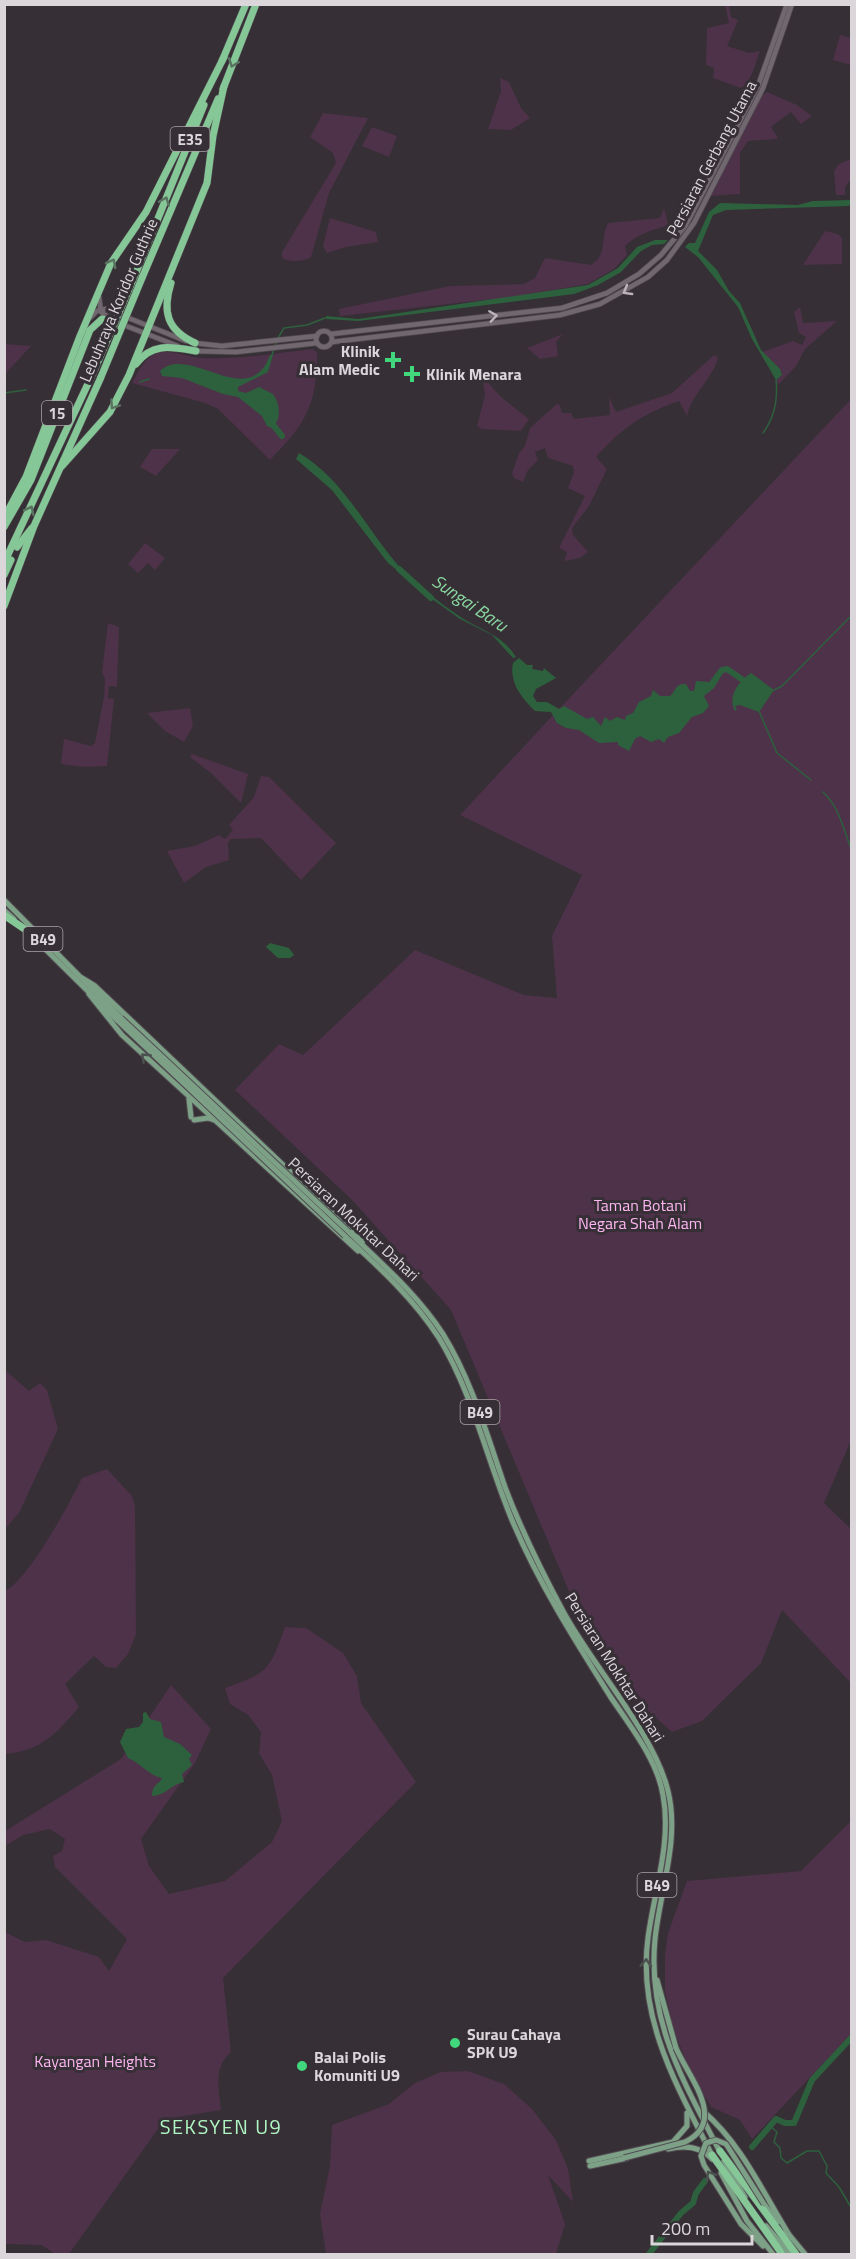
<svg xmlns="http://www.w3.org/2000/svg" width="856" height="2259" font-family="'Titillium Web',sans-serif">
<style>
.green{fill:#4d3249}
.water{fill:#2d613e}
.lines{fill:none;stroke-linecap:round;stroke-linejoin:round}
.stream{stroke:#2d613e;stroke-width:1.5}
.river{stroke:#2d613e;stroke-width:6}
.secondary-casing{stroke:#534c52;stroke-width:6}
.primary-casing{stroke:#534c52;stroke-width:7}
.highway-casing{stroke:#534c52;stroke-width:8}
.secondary{stroke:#71686f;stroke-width:4.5}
.primary{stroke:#7da187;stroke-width:5}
.highway{stroke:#85c797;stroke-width:7}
.primary-bridge-casing{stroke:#534c52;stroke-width:7;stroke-linecap:butt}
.highway-bridge-casing{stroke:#534c52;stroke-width:8;stroke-linecap:butt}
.primary-bridge{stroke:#7da187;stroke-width:5}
.highway-bridge{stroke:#85c797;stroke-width:7}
.oneway{stroke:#5a7361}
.oneway2{stroke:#bbb5ba}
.oneway3{stroke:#4b514e}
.poi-dot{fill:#40d77d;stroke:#362f35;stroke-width:2}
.labels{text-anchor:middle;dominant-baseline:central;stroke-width:6;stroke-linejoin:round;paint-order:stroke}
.shield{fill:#362f35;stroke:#aaa4a8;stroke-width:1.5}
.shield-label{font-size:15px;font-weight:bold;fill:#dbd6da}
.street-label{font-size:16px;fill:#dbd6da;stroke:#362f35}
.poi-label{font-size:16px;font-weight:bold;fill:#dbd6da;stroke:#362f35;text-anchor:start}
.park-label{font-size:16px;fill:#fcb5f1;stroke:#362f35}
.water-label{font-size:18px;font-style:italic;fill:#89d8a0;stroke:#362f35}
.quarter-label{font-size:20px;letter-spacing:1.5px;fill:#b0f7c3;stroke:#362f35}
</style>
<rect width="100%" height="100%" fill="#362f35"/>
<!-- green -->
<g class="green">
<path d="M725,5h4l2,12 7,3 -11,26 22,7 11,-2c-5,12 -8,31 -19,37l-28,-10 1,-10 -8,-3 1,-37 22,-5z"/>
<path d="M840,35l11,3v27l-18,-5z"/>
<path d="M500,78l9,4 12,26 9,10 -19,12 -23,-1 13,-38z"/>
<path d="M767,92l30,13 15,11 -11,8 -10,-12 -20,15 7,11 -2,1 -28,2 -8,12v41l-29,2 50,-100z"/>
<path d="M323,113l45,5 -39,75 -18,64c-7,5 -23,5 -29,1v-6l54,-89 -3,-10 -23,-16z"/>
<path d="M372,127l25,9 -8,21 -27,-11z"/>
<path d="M851,159v20l-6,8v8h-9l-2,-24 5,-7z"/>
<path d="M664,208l4,15 -1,3c-16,4 -31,9 -42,20l2,9 -13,14 -26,15 -75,13 -173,19 -1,-7 111,-23 74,-2 11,-6 10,-20 46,7c17,-10 9,-28 17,-42l52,-5z"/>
<path d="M330,218l46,14 2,10 -32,5 -19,6 -4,-7z"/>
<path d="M825,231l13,3 4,4v26l-39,1z"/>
<path d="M800,307l3,16 34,-2 -32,28 -9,17 -18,19 -2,-5 6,-8 -20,-20 31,-11 9,4 4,-8 -7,-4 -5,-21z"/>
<path d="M563,334l-7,8 2,14 -18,3 -13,-11z"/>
<path d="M5,344l26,2 -26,28 -1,-30z"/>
<path d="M313,349l4,4c0,53 -11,70 -47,107l-52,-51 -13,-6 -73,-20c6,-11 11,-23 23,-29 14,-6 31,3 46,4 37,2 75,-5 112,-9z"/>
<path d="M714,355l4,3c-6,22 -26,35 -31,58l-8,-15c-37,13 -57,27 -83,56l11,12 -18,37 -17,22 1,7 15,17 -8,6 -16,3 3,-9 -8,-4 26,-52 -17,-8 6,-15 -1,-7 -25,-8 -3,-10 -10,4 3,8 -10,10 -5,12 -9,-4 -2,-5 7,-20 6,-7 5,-18 27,-24 3,1 2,8h9l3,6 36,-4 -1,-18 7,15 56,-19z"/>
<path d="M482,376l19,21 28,22 -8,12 -39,-2 -5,-3 8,-31z"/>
<path d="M851,399l1,1039 -28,65 27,26v154l-69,-73 -21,53 -59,58 -30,11 -44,-39 -52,-85 -125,-298 -98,-109 -118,-111 44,-46 24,11 112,-105 109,45 33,3 -5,-62 30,-61 -122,-60 94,-101 3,9 9,5 13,1 -20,-20z"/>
<path d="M152,449h28l-24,27 -16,-9z"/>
<path d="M145,543l20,15 -10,12 -7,-7 -10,10 -10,-9z"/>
<path d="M108,623l11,4 -2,60 -8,-1 -1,12 6,1 -7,67 -24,1 -22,-3 3,-25 27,7 4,-3 9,-46 1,-18 -3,-7z"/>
<path d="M190,708l3,18 -9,16 -19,-11 -18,-18z"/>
<path d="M192,754l56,20 -7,29 -30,-30 -21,-16z"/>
<path d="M261,776l8,1 67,66 -35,37 -40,-42 -30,1 -3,4 1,17 -23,7 -22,16 -17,-32 28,-5 24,-11 6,4 8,-9 -4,-5 25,-28z"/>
<path d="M5,1370l24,21 11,-8 7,7 11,39 -39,84 -14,16z"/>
<path d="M107,1469l25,27 3,10 1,128 -8,20 -12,14 -10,-1 -12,-11 -29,28 14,23c-23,27 -38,44 -74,47v-163c24,-12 64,-87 77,-113z"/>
<path d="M285,1627l21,1 37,25 14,23 4,27 55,79 -193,196 8,74c-18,16 -12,35 -10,58l-56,9 -96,135h-14l-13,-9 -37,-1v-312l20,10 21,-2 53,17 10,14 18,-32 -72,-72 -2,-11 9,-5 3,-12 -15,-10 -27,6 -18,11v-15l116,-72 50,-74 40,44 -16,34 -54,76 8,27 20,28 56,-13 47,-39 10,-21 -10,-46 -13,-22 2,-21 -13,-17 -18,-11 -5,-16c44,-16 44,-17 60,-61z"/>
<path d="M851,1821v213l-99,105 -12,-19 -29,-13 -21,-37 -16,-39 -9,-40v-36l3,-22 19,-52 114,-10z"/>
<path d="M468,2071l36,13 28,25 24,31 12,29 5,33 -25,-27 17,49 -9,30h-230l-6,-40 10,-48 2,-41 57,-21 26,-21 26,-11z"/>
</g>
<!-- water -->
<g class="water">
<path d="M851,200v5l-3,1 -122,4 -13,5 -15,36 19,19 12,21 11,12 21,47 19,19 2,6 -6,5 -24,-41 -14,-32 -40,-50 -13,-10 4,-4h6l14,-31 11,-9 78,2 15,-4z"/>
<path d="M655,240h13l-4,4 -12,1 -11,6 -20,21 -23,13 -24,9 -216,27 -32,-2v-3l32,3 28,-4 202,-30 30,-17 19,-21z"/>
<path d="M270,355h3l-5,17 -30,15v4l8,2 13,-6 14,7c7,10 9,25 -1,34l-5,-2 -5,-10 -24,-19 -15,-3 -41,-16 -20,-2 -2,-5c30,-28 89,42 110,-16z"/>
<path d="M299,453c46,27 69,80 105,119l-2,2 -14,-11 -56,-73 -36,-31z"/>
<path d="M427,592c11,9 23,18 35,26 21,13 40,17 54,39l-3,1 -21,-23 -32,-16 -35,-25z"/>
<path d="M519,658l8,7h6l-1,4 11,2 1,-3 12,10 -20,11 -3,7 4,6h10l12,7 5,-3 23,13 6,-2 8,9 4,-9 5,4 7,-4 8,3 1,-4 7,-3 6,-11 12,-6 2,-6 7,6h10c6,-5 5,-13 16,-12l4,7h4l2,-10 14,1 8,-7 2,3 -6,10 -10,8 5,10 -6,7 -11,4 -13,16 -11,4 -4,6 -5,-4 -8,3 -11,-6 -5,3 -6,12 -11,-6v-3l-19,1 -20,-13 -13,-2 -9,-5 -6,-11 -16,-1c-13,-13 -26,-28 -22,-48z"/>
<path d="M751,673l23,17 -15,22 -19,-7 -5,1 2,3 -2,2c-8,-15 4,-30 16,-38z"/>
<path d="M270,943l19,5 5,7 -4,3h-12l-12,-11z"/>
<path d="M146,1712l4,7 11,3 3,15 16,7 12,11 -3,4 3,6 -10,9 2,8c-14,3 -17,13 -32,14 0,-12 7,-11 10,-18 -13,-2 -21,-15 -34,-20l-8,-16 6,-13 13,-2 4,-5v-9z"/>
</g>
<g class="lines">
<!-- stream -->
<g class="stream">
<path d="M278,338l6,-10 23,-3 18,-7"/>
<path d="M272,355l4,-12"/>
<path d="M140,382l9,-3"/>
<path d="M4,393l22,-3"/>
<path d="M763,433c11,-15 15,-34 13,-53"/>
<path d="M774,690l8,-4 70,-71"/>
<path d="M759,711l18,42 34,27"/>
<path d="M823,792c17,16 20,37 29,59"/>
<path d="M770,2126l7,6 -3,10 6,6 1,10 6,5 20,-12h12l8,15 -1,7 13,14 13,22"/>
</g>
<!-- river -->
<g class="river">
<path d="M269,420l13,16"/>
<path d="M399,569l32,29"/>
<path d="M713,682l9,-12 5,-1 16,11 3,6"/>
<path d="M752,2147l24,-28 9,4h9l18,-43 40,-43"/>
<path d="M649,2254l32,-41 12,-10 3,-10 9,-12"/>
</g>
<!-- secondary casing -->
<g class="secondary-casing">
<g id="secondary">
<path d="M99,297l2,15 10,7"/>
<path d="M90,318l7,-7 9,-2 80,32"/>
<path d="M121,324l57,22"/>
<circle cx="324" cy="339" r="8"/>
<path d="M331,334l231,-26 45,-15 32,-19 22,-19 25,-30 72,-139 29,-82"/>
<path d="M332,342l228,-27 40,-11 48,-27 19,-17 27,-37 69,-135 29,-84"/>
<path d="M194,343l28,3 95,-10"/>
<path d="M194,351l42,1 81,-9"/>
</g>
</g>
<!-- primary casing -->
<g class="primary-casing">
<g id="primary">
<path d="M4,900l117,118"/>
<path d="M4,910l10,9"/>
<path d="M23,927l95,94"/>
<path d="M82,978l13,8 268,255"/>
<path d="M89,994l33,41 236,216"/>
<path d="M189,1099l2,18"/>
<path d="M194,1120l14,-2 6,2"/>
<path d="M349,1232c34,33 68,62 94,102 29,47 44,101 62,153 16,43 37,85 59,126 30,55 90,120 104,178 12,48 -8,100 -13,148 -8,83 29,143 65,213"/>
<path d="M345,1236c34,31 69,63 94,102 34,56 48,122 73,182 26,62 62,119 98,176 20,30 47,63 53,99 9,47 -9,97 -15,143 -11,81 30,150 65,219"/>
<path d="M657,1980l19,68"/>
<path d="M703,2111c39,34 58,78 85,122"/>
<path d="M668,2149c17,-4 32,-3 44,10"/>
<path d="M589,2161l84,-19 14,-16v-13"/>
<path d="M724,2161l21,36"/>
<path d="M590,2166l37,-8"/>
<path d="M721,2173l26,48 26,33"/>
<path d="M764,2204l14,18"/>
<path d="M741,2224l22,22"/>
<path d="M766,2226l24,28"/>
<path d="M786,2231l19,23"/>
</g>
</g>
<!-- highway casing -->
<g class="highway-casing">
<g id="highway">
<path d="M222,61l24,-57"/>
<path d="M223,89l33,-85"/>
<path d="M135,275l69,-170"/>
<path d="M142,278l76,-179"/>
<path d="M171,283c-9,29 -4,47 24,60"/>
<path d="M136,364c16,-22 36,-17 60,-13"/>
<path d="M62,466l48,-54 19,-37 78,-192 6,-47 11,-50"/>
<path d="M4,518l22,-41 54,-141 31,-73 35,-51 78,-155"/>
<path d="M4,527l27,-47 59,-150 12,-11 16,4"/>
<path d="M17,547l15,-19"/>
<path d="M4,563l89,-190"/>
<path d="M4,575l7,-15"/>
<path d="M4,606l30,-80 67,-149"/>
<path d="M4,915l22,15"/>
<path d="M720,2151l76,103"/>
<path d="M712,2155l70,99"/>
</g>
</g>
<!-- secondary -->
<use href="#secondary" class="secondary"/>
<!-- primary -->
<use href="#primary" class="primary"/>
<!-- highway -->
<use href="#highway" class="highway"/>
<!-- primary-bridge casing -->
<g class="primary-bridge-casing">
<g id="primary-bridge">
<path d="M121,1018l228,214"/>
<path d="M118,1021l227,215"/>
<path d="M624,2158l61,-16c43,-21 4,-64 -9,-94"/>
<path d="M741,2224l-37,-59 -3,-9 5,-13 10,-3 10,4 38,60"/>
</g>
</g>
<!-- highway-bridge casing -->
<g class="highway-bridge-casing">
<g id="highway-bridge">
<path d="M93,373l42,-98"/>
<path d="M101,377l41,-99"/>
</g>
</g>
<!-- primary-bridge -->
<use href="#primary-bridge" class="primary-bridge"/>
<!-- highway-bridge -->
<use href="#highway-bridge" class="highway-bridge"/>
</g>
<!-- one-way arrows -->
<defs><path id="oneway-chevron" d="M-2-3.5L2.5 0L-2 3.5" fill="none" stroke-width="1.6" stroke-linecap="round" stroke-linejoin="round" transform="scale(1.5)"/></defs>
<g class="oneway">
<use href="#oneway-chevron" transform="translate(233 63) rotate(111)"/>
<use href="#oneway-chevron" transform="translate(165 201) rotate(-68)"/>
<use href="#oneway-chevron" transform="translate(112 263) rotate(-62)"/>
<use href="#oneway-chevron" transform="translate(114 405) rotate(124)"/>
<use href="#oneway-chevron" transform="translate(30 510) rotate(-64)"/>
</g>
<g class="oneway2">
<use href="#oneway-chevron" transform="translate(627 291) rotate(150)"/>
<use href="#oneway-chevron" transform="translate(493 316) rotate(-8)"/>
</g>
<g class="oneway3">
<use href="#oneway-chevron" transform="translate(145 1057) rotate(-137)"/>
<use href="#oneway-chevron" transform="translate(646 1963) rotate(-87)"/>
<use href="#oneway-chevron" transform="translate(710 2175) rotate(-121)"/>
</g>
<!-- markers -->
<g class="poi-dot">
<path d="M390 351h6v6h6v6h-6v6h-6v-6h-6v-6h6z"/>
<path d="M409 365h6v6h6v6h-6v6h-6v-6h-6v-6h6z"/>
<circle cx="455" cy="2043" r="6"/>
<circle cx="302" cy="2066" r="6"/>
</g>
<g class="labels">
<!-- shield labels -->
<g class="shield">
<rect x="170.5" y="127" width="39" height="24" rx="4.5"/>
<rect x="42" y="401" width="30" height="24" rx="4.5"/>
<rect x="23.5" y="927" width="39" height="24" rx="4.5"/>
<rect x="460.5" y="1400" width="39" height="24" rx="4.5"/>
<rect x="637.5" y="1873" width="39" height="24" rx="4.5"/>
</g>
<g class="shield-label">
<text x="190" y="139">E35</text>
<text x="57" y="413">15</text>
<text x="43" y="939">B49</text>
<text x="480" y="1412">B49</text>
<text x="657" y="1885">B49</text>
</g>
<!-- street labels -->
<g class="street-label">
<text transform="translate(711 158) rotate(-62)">Persiaran Gerbang Utama</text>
<text transform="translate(118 300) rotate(-67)">Lebuhraya Koridor Guthrie</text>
<text transform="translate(354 1219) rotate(43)">Persiaran Mokhtar Dahari</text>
<text transform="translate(615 1667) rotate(58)">Persiaran Mokhtar Dahari</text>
</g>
<!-- poi labels -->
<g class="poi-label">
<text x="380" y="351" text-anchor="end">Klinik<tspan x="380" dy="18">Alam Medic</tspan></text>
<text x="426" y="374">Klinik Menara</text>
<text x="467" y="2034">Surau Cahaya<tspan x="467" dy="18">SPK U9</tspan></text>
<text x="314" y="2057">Balai Polis<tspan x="314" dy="18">Komuniti U9</tspan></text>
</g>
<!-- park labels -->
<g class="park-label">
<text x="640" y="1205">Taman Botani<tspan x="640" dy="18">Negara Shah Alam</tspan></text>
<text x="95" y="2061">Kayangan Heights</text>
</g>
<!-- water labels -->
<g class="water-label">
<text transform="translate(470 603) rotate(34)">Sungai Baru</text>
</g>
<!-- quarter labels -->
<g class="quarter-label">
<text x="221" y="2126">SEKSYEN U9</text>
</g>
</g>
<!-- border -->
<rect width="856" height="2259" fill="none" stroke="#dbd6da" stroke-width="12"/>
<!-- scale -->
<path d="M652 2235v9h100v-9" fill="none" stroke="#dbd6da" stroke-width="3"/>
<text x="661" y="2235" font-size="18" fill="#dbd6da" stroke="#362f35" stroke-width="4.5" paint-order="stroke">200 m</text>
</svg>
